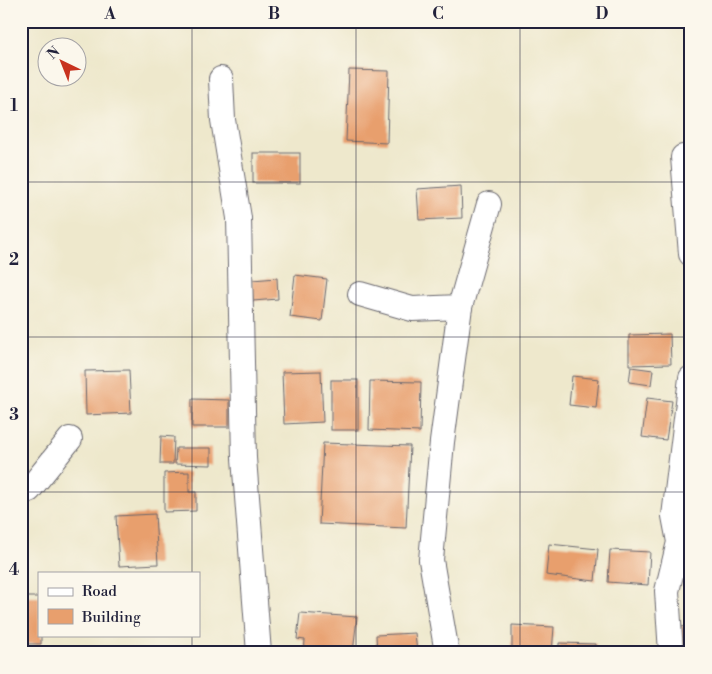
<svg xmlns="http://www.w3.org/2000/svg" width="712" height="674" font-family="'Libre Bodoni',serif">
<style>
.building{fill:#e89f6d}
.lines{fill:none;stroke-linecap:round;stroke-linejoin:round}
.minor-casing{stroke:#69676e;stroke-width:26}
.minor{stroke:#fff;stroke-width:24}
.grid{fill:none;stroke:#22223b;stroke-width:1;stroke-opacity:0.55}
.neatline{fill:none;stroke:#22223b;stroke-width:2}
.grid-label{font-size:16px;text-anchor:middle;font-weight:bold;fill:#22223b}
</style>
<rect width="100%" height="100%" fill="#fbf7ec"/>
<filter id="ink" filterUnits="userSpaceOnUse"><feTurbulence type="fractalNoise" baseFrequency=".02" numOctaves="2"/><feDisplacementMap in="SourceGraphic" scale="10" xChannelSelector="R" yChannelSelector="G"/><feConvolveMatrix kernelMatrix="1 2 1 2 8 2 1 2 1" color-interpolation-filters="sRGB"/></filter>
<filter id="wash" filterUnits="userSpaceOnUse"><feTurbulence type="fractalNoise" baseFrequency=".0096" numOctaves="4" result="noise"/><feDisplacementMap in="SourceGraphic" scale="20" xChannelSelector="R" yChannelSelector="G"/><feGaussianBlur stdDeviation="1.12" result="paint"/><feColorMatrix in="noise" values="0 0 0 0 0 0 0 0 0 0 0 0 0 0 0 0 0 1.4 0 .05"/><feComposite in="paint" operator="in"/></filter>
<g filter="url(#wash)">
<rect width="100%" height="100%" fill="#eee8cc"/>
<g id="blocks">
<!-- building -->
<g class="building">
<path d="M349,70l40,1 -2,72 -41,-2z"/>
<rect x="253" y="153" width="47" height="30"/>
<path d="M461,186l1,32 -43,2 -2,-31z"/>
<path d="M295,275l32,4 -5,42 -32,-4z"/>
<path d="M277,278l1,21 -25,2 -1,-21z"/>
<path d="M670,334l1,30 -42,1v-30z"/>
<path d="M631,367l22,3 -2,15 -22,-3z"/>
<path d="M129,370l2,43 -45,2 -1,-44z"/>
<path d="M321,371l2,51 -39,2 -2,-52z"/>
<path d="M572,376l27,3 -3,29 -27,-3z"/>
<rect x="331" y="380" width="27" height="50"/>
<path d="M370,381l51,1 -1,50 -51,-2z"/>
<path d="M647,398l25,3 -6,39 -24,-3z"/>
<path d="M192,399l37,1v27h-37z"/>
<path d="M21,426l4,1 -1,30h-3z"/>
<path d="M161,436l13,1 -1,27h-13z"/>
<path d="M323,443l87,3 -4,82 -87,-4z"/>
<path d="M176,448h35v17l-36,-1z"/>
<path d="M189,472v20h7v19l-32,1v-39z"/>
<path d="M155,514l3,50 -39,2 -3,-50z"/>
<path d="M549,544l49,5 -3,32 -49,-6z"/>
<path d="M610,550l40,2 -2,33 -40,-3z"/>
<path d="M21,597h18v38h2v9h-20z"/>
<path d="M300,613l57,4 -4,36h-49l1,-13 -8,-1z"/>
<path d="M512,625l42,2 -2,26h-40z"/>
<path d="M691,626v27h-7l-4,-26z"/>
<path d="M415,633l2,20h-40l-1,-18z"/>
<path d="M559,643l37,1 -1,9h-36z"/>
</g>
</g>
</g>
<g filter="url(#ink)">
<use href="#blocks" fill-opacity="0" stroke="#69676e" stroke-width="1"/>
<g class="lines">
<!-- minor casing -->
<g class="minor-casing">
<g id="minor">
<path d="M221,79l2,41 16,98 5,240 15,195"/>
<path d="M683,157l8,97"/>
<path d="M360,294l52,15 48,-2"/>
<path d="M21,492l8,-2 41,-51"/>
<path d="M447,653l-16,-93 11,-118 18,-135 29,-103"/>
<path d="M671,653l-4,-62 12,-49 -5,-26 17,-138"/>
</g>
</g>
<!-- minor -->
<use href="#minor" class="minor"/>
</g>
</g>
<!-- grid -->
<path class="grid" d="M192,21v552M356,21v632M520,21v632M21,182h670M21,337h670M21,492h670M192,635v18"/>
<!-- margin -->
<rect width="712" height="674" fill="none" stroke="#fbf7ec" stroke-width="55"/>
<!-- legend -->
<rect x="38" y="572" width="162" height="65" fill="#fbf7ec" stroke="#a4a2a5"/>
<rect x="48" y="588" width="25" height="8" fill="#ffffff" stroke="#a4a2a5"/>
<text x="82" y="596" font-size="15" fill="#22223b">Road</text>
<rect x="48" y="609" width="25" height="15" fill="#e89f6d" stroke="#a4a2a5"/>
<text x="82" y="622" font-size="15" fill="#22223b">Building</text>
<!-- north arrow -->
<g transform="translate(62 62) rotate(317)"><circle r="24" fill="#fbf7ec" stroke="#a4a2a5"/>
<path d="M0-4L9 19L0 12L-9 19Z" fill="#c8321e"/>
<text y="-8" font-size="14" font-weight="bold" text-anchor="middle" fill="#22223b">N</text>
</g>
<rect x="28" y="28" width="656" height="618" class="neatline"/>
<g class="grid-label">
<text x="110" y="19">A</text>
<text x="274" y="19">B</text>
<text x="438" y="19">C</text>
<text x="602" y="19">D</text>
<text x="14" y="111">1</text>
<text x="14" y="265">2</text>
<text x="14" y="420">3</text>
<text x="14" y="575">4</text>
</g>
</svg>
